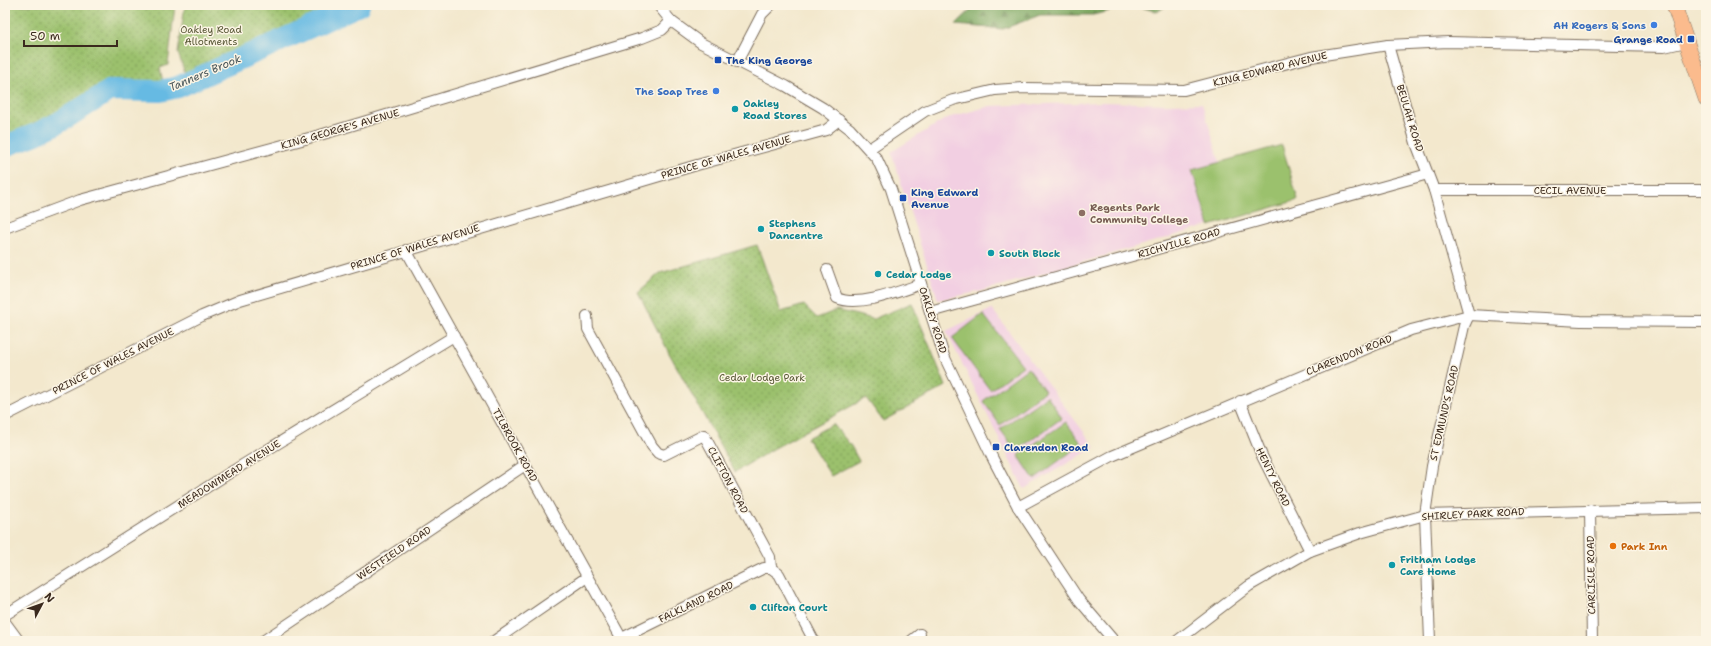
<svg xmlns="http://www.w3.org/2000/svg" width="1711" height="646" font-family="'Shantell Sans',sans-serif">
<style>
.built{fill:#f2cfe2}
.green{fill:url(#green-dots);stroke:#6b7646}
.forest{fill:url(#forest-firs);stroke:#5c683f}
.pitch{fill:#9bc16d;stroke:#6b7646}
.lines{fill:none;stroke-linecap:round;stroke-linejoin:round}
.river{stroke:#66bae3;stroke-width:22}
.street-casing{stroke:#7b6c5b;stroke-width:12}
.primary-casing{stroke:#7b6c5b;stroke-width:16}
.street{stroke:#fff;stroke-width:10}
.primary{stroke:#fbbb8d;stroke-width:15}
.shop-dot{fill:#3f7fe0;stroke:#fcf5e5;stroke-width:1.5}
.transit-dot{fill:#1a4fb4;stroke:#fcf5e5;stroke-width:1.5}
.culture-dot{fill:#0f9aa8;stroke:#fcf5e5;stroke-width:1.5}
.education-dot{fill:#8d6e63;stroke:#fcf5e5;stroke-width:1.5}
.food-dot{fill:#e8710a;stroke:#fcf5e5;stroke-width:1.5}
.labels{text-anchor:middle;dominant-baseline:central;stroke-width:3;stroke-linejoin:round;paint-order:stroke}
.shop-label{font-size:10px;font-weight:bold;fill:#366cbe;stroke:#fcf5e5;text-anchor:end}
.park-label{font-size:10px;fill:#585736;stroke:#fcf5e5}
.transit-label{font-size:10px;font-weight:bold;fill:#164399;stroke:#fcf5e5;text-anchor:start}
.street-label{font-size:10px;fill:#3b2a1e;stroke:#fcf5e5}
.culture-label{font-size:10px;font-weight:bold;fill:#0d838f;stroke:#fcf5e5;text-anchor:start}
.education-label{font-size:10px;font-weight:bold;fill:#785e54;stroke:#fcf5e5;text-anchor:start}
.food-label{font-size:10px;font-weight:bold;fill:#c56008;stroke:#fcf5e5;text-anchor:start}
.water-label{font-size:11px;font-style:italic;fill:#485559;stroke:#fcf5e5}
</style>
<defs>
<pattern id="green-dots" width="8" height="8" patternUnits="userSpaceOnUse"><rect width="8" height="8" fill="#9bc16d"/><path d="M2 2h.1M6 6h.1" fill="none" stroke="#809d59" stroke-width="1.8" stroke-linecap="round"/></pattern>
<pattern id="forest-firs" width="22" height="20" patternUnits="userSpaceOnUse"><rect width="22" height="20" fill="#7ca760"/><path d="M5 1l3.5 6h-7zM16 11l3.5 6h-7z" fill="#67884f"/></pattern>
</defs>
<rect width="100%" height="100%" fill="#fcf5e5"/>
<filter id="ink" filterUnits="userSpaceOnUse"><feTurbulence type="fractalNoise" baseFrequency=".025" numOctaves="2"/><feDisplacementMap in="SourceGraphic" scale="8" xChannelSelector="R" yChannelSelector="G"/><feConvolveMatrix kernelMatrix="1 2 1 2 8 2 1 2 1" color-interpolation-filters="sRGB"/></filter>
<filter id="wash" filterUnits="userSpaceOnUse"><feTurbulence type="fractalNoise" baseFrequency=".012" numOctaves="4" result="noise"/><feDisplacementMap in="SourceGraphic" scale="16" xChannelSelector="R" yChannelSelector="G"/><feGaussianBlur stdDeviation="0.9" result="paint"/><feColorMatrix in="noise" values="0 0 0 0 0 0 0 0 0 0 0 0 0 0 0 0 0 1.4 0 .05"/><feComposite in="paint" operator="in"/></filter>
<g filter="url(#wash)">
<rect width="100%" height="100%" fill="#f3e8cd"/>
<!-- built -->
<g class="built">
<path d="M1103,102l65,2 34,-1 18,59 62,-17 16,55 -316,91 -44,9 -47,-148 56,-34 43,-12z"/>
<path d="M992,309l103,138 -71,42 -78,-158z"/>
</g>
<!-- green -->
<g class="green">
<path d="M5,5h170l-7,60 -8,3 3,14 -50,2 -9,3 -49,32 -50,21z"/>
<path d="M185,5h165l-143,64 -21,7 -8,-23z"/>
<path d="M757,245l24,67 23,-7 13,13 20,-8 36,9 39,-16 34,83 -63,35 -17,-23 -93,51 -38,23 -66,-119 -31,-61 22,-19z"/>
<path d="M833,424l18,22 8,15 -28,15 -24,-38z"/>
</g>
<!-- forest -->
<path class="forest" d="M976,5l29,1 3,-1h158v1l-9,6 -22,-7 -42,10h-53l-37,14 -48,-4z"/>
<!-- pitch -->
<g class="pitch">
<path d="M1282,145l16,55 -89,26 -17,-56z"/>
<path d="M983,314l40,52 -33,24 -38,-52z"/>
<path d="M1028,368l17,23 -45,34 -17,-24z"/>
<path d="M1047,396l15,22 -46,33 -16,-22z"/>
<path d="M1066,422l16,22 -48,35 -16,-24z"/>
</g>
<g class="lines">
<!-- river -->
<path class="river" d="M5,146l31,-12 22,-11 53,-33 49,1 18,-4 181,-82"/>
</g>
</g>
<g filter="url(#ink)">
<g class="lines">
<!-- street casing -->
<g class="street-casing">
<g id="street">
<path d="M658,5l13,16 30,22 85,43 37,22 27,21 27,30 14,30 53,167 49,103 25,48 61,93 35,41"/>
<path d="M1388,45l28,98 18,47 35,125 -5,11 -32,140 -7,49 5,126"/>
<path d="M737,62l25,-48 9,-9"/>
<path d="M869,149l56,-38 28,-11 42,-10 28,-2 161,2 127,-33 77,-12 60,-3 216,5 22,-5"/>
<path d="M1434,190h272"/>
<path d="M5,228l75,-28 240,-65 322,-97 20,-8 9,-9"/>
<path d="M406,250l217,391"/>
<path d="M827,270l10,28c22,10 63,-7 84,-14"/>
<path d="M930,312l498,-138"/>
<path d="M587,316l1,13 64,117 6,7 6,2 40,-20 66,122 1,11"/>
<path d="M1240,401l22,55 48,95"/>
<path d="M5,416l197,-100 38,-16 457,-135 122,-33 7,-2 13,-10"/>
<path d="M1018,507l94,-51 299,-126 58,-15 112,6 125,1"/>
<path d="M1590,510l2,131"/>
<path d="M771,568l8,6 35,67"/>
<path d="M5,615l226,-143 223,-136"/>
<path d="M5,622l14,19"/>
<path d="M622,638l142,-70h7"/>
<path d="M263,641l262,-176"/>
<path d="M494,641l93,-64"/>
<path d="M911,641l9,-7"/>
<path d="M1177,641l72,-55 61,-35 50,-18 65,-18 281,-7"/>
</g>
</g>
<!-- primary casing -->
<g class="primary-casing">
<path id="primary" d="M1674,5l32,94"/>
</g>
<!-- street -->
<use href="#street" class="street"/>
<!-- primary -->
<use href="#primary" class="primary"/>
</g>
</g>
<!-- markers -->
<g class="shop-dot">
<circle cx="1654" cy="25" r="4"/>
<circle cx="716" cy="91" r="4"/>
</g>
<g class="transit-dot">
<rect x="1687" y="35" width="8" height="8" rx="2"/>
<rect x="714" y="56" width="8" height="8" rx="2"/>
<rect x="899" y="194" width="8" height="8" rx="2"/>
<rect x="992" y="443" width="8" height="8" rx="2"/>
</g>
<g class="culture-dot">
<circle cx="735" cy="109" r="4"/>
<circle cx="761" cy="229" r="4"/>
<circle cx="991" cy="253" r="4"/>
<circle cx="878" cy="274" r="4"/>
<circle cx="1392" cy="565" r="4"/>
<circle cx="753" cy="607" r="4"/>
</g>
<circle class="education-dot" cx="1082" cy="213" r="4"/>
<circle class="food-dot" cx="1613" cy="546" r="4"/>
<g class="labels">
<!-- shop labels -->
<g class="shop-label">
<text x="1646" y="25">AH Rogers &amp; Sons</text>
<text x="708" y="91">The Soap Tree</text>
</g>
<!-- park labels -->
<g class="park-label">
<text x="211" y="29">Oakley Road<tspan x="211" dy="12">Allotments</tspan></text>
<text x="762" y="377">Cedar Lodge Park</text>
</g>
<!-- transit labels -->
<g class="transit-label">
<text x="1683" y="39" text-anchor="end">Grange Road</text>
<text x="726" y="60">The King George</text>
<text x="911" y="192">King Edward<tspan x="911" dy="12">Avenue</tspan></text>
<text x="1004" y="447">Clarendon Road</text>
</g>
<!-- street labels -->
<g class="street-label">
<text transform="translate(1270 69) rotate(-14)">KING EDWARD AVENUE</text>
<text transform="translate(1410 118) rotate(73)">BEULAH ROAD</text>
<text transform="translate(340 129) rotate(-16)">KING GEORGE'S AVENUE</text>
<text transform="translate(726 157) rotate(-16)">PRINCE OF WALES AVENUE</text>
<text x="1570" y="190">CECIL AVENUE</text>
<text transform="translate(1179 243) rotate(-16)">RICHVILLE ROAD</text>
<text transform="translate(415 247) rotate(-17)">PRINCE OF WALES AVENUE</text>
<text transform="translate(933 320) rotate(72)">OAKLEY ROAD</text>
<text transform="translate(1349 355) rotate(-22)">CLARENDON ROAD</text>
<text transform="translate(113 361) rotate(-27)">PRINCE OF WALES AVENUE</text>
<text transform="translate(1444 413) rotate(-77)">ST EDMUND'S ROAD</text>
<text transform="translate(515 445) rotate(61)">TILBROOK ROAD</text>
<text transform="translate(229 474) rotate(-32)">MEADOWMEAD AVENUE</text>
<text transform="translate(1273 477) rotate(64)">HENTY ROAD</text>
<text transform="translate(728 480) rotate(62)">CLIFTON ROAD</text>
<text transform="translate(1473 514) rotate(-3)">SHIRLEY PARK ROAD</text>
<text transform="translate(394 553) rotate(-34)">WESTFIELD ROAD</text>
<text transform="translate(1591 575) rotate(-91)">CARLISLE ROAD</text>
<text transform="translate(696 602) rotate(-26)">FALKLAND ROAD</text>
</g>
<!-- culture labels -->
<g class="culture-label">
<text x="743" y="103">Oakley<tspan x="743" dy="12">Road Stores</tspan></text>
<text x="769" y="223">Stephens<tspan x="769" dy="12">Dancentre</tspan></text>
<text x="999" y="253">South Block</text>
<text x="886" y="274">Cedar Lodge</text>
<text x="1400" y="559">Fritham Lodge<tspan x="1400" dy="12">Care Home</tspan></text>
<text x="761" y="607">Clifton Court</text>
</g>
<!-- education labels -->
<g class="education-label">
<text x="1090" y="207">Regents Park<tspan x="1090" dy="12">Community College</tspan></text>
</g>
<!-- food labels -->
<g class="food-label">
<text x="1621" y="546">Park Inn</text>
</g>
<!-- water labels -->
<g class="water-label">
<text transform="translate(205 73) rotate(-23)">Tanners Brook</text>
</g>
</g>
<!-- margin -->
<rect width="1711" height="646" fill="none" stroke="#fcf5e5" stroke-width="20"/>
<!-- north arrow -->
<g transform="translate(42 604) rotate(49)" stroke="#fcf5e5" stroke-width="3" paint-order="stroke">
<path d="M0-3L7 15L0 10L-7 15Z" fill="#3b2a1e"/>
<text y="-6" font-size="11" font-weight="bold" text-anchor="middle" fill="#3b2a1e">N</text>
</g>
<!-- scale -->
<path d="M24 40v6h93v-6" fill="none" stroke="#3b2a1e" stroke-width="2"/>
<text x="30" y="40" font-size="12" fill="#3b2a1e" stroke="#fcf5e5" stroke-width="3" paint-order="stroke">50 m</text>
</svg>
